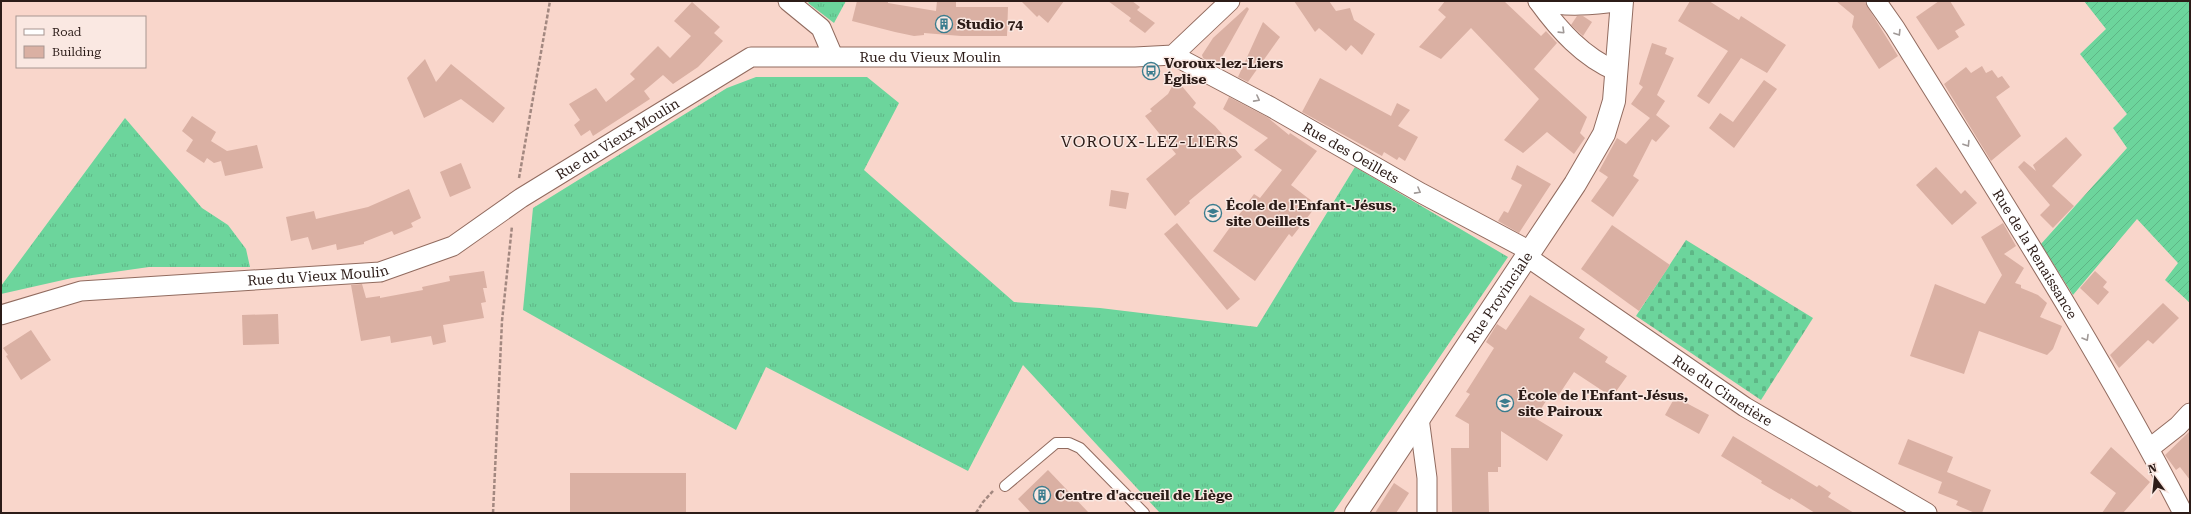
<svg xmlns="http://www.w3.org/2000/svg" width="2191" height="514" font-family="'Roboto Serif',serif">
<style>
.grass{fill:url(#grass-tufts)}
.cemetery{fill:url(#cemetery-stones)}
.garden{fill:url(#garden-furrows)}
.building{fill:#dab0a3}
.lines{fill:none;stroke-linecap:round;stroke-linejoin:round}
.service-casing{stroke:#916b5f;stroke-width:12}
.minor-casing{stroke:#916b5f;stroke-width:21}
.secondary-casing{stroke:#916b5f;stroke-width:24}
.path{stroke:#a38880;stroke-width:2.5;stroke-dasharray:4 2;stroke-linecap:butt}
.service{stroke:#fff;stroke-width:10}
.minor{stroke:#fff;stroke-width:19}
.secondary{stroke:#fff;stroke-width:22}
.oneway{stroke:#a09997}
.labels{text-anchor:middle;dominant-baseline:central;stroke-width:3;stroke-linejoin:round;paint-order:stroke}
.poi-label{font-size:14px;font-weight:bold;fill:#2c1c18;stroke:#fae8e2;text-anchor:start}
.street-label{font-size:14px;fill:#2c1c18;stroke:#fae8e2}
.quarter-label{font-size:16px;letter-spacing:1px;fill:#2c1c18;stroke:#fae8e2}
</style>
<defs>
<pattern id="grass-tufts" width="24" height="20" patternUnits="userSpaceOnUse"><rect width="24" height="20" fill="#6cd59c"/><path d="M3 7l-1-3M5 7V3M7 7l1-3M15 17l-1-3M17 17v-4M19 17l1-3" fill="none" stroke="#5eb686"/></pattern>
<pattern id="cemetery-stones" width="16" height="16" patternUnits="userSpaceOnUse"><rect width="16" height="16" fill="#6cd59c"/><path d="M2 7V4a2 2 0 0 1 4 0v3zM10 15v-3a2 2 0 0 1 4 0v3z" fill="#5eb686"/></pattern>
<pattern id="garden-furrows" width="10" height="10" patternUnits="userSpaceOnUse"><rect width="10" height="10" fill="#6cd59c"/><path d="M-1 1l2-2M0 10L10 0M9 11l2-2" fill="none" stroke="#5eb686"/></pattern>
</defs>
<rect width="100%" height="100%" fill="#f9d6cb"/>
<!-- grass -->
<g class="grass">
<path d="M810,1h36l-12,22 -26,-20z"/>
<path d="M756,77h111l32,26 -35,67 150,132 86,6 157,19 98,-160 153,90 -175,256h-173l-137,-148 -55,106 -202,-104 -30,63 -213,-120 10,-102 194,-120z"/>
<path d="M125,118l77,90 26,17 18,24 4,18h-101l-77,11 -71,16v-8z"/>
</g>
<!-- cemetery -->
<path class="cemetery" d="M1686,240l127,78 -52,82 -125,-84z"/>
<!-- garden -->
<path class="garden" d="M2084,1h106v302l-25,-23 13,-17 -41,-44 -64,76 -32,-51 86,-96 -14,-20 14,-14 -47,-60 26,-25z"/>
<!-- building -->
<g class="building">
<path d="M857,1h31v2l48,8 1,-10h19v6h52l-1,29h-46l-37,-3v2l-10,1 -19,-4 -43,-11z"/>
<path d="M1021,1h43l-16,22 -9,-8 -2,2z"/>
<path d="M1108,1h24l8,6 -3,3 18,13 -10,10 -16,-12 2,-3z"/>
<path d="M1294,1h35l7,10 14,-3 4,12 21,14 -13,21 -11,-10 -5,6 -27,-23 -4,4z"/>
<path d="M1445,1h59l37,35 5,-5 11,12 -23,26 53,48 -7,16 5,5 -11,16 -27,-22 -24,21 -19,-13 35,-41 -68,-71 -30,31 -22,-12 27,-30 -8,-7z"/>
<path d="M1690,1h19l30,19 2,-4 45,29 -19,28 -26,-15 -32,46 -12,-8 31,-45 -50,-30z"/>
<path d="M1836,1h28l34,55 -19,13 -27,-42 2,-11z"/>
<path d="M1939,1h11l15,24 -10,6 4,6 -21,13 -22,-33z"/>
<path d="M692,2l28,25 -6,6 9,8 -25,26 -25,17 -10,-9 -19,16 6,8 -57,37 -3,-6 -9,6 -7,-11 6,-5 -11,-16 27,-16 10,14 29,-23 -5,-5 28,-28 12,12 21,-22 -17,-15z"/>
<path d="M1247,7l2,2 -32,57 -14,-8 -1,-3 11,-17z"/>
<path d="M1577,16h6l9,6 -9,14 -12,-11z"/>
<path d="M1263,22l17,15 -32,45 -10,-5z"/>
<path d="M1652,43l15,5 -2,6 9,4 -17,37 8,6 -9,14 14,11 -14,16 -4,-3 -19,37 6,4 -26,37 -22,-16 17,-24 -9,-6 18,-33 9,6 24,-26 -19,-14 12,-17 -4,-3z"/>
<path d="M425,59l11,23 15,-18 54,44 -12,15 -32,-24 -37,19 -17,-40z"/>
<path d="M1982,66l4,7 6,-3 6,8 4,-2 8,11 -14,10 25,39 -30,25 -47,-77 22,-17 5,6z"/>
<path d="M1320,78l71,38 6,-13 13,7 -12,16 20,11 -13,24 -6,-4 -2,3 -13,-8 -2,4 -80,-44z"/>
<path d="M1176,79l20,24 -3,4 22,19 27,31 -53,44 1,2 -15,13 -29,-37 30,-25 -31,-38 7,-5 -2,-2 18,-15z"/>
<path d="M1764,80l13,9 -43,59 -25,-20 11,-15 13,9z"/>
<path d="M1229,97l38,20 22,18 1,-2 27,18 -26,34 26,20 -25,32 -3,-3 -34,47 -42,-30 41,-57 6,4 22,-28 -28,-20 14,-12 -45,-29z"/>
<path d="M192,116l24,16 -5,9 16,10 30,-6 6,23 -38,8 -4,-15 -7,2 -7,-5 -3,5 -18,-12 7,-11 -11,-9z"/>
<path d="M2066,137l16,18 -30,31 22,20 -21,22 -13,-13 10,-10 -32,-38 6,-6 12,10 -3,-6z"/>
<path d="M461,163l10,25 -21,9 -10,-25z"/>
<path d="M1517,165l34,19 -32,49 -21,-12 6,-10 4,2 14,-28 -11,-6z"/>
<path d="M1936,167l25,27 4,-4 12,13 -25,22 -36,-40z"/>
<path d="M409,189l12,29 -10,5 2,4 -19,8 -2,-4 -28,11v2l-27,6 -1,-6 -24,6 -4,-13 -17,4 -5,-24 28,-6 2,8 52,-12z"/>
<path d="M1111,190l18,3 -3,16 -17,-3z"/>
<path d="M1177,223l63,76 -13,11 -63,-76z"/>
<path d="M2003,223l13,23 -12,8 20,14 -9,15 6,2v3l17,7 9,8 -7,14 22,9 -9,23 -6,6 -68,-24 -15,43 -54,-18 25,-72 50,20 17,-29 -21,-38z"/>
<path d="M1612,225l58,40 -31,46 -58,-42z"/>
<path d="M484,271l3,17h-4l3,14 -5,1 3,15 -41,7 3,17 -13,3 -2,-9 -40,7 -1,-7 -29,5 -10,-56 11,-1 4,14 14,-2v2l43,-8 -1,-3 28,-6 -1,-5z"/>
<path d="M2095,271l12,11 -4,5 6,5 -11,13 -18,-17z"/>
<path d="M1530,295l55,34 -6,9 29,19 -3,5 22,14 -15,21 -38,-25 -18,27 -6,-4 -15,23 28,17 -16,26 -46,-30v36h-3v5h-10l1,41h-37l-1,-65h18v-24l-14,-8 15,-22 -4,-2 28,-44 -8,-6 11,-18 9,6z"/>
<path d="M2163,303l16,15 -26,26 -5,-4 -29,28 -9,-13z"/>
<path d="M278,314l1,30 -36,1 -1,-30z"/>
<path d="M31,330l20,30 -30,20 -15,-24 2,-1 -5,-7z"/>
<path d="M1675,397l34,18 -10,19 -34,-19z"/>
<path d="M2190,431v49l-10,-13 -4,3 -11,-15z"/>
<path d="M1733,436l84,51 2,-2 12,8 -3,4 26,16h-39l-24,-15 -1,2 -29,-17 1,-2 -41,-25z"/>
<path d="M1908,439l45,18 -6,15 44,18 -9,23h-7l-19,-8 2,-4 -20,-8 4,-11 -44,-18z"/>
<path d="M2111,447l39,35 -27,31h-21l14,-20 -26,-20z"/>
<path d="M1048,470l41,43h-58l-13,-14z"/>
<rect x="570" y="473" width="116" height="40"/>
<path d="M1394,483l15,10 -7,11 -6,9h-21z"/>
</g>
<g class="lines">
<!-- service casing -->
<g class="service-casing">
<path id="service" d="M1005,486l51,-43h13l11,5 64,65"/>
</g>
<!-- minor casing -->
<g class="minor-casing">
<g id="minor">
<path d="M788,1l33,27 12,28"/>
<path d="M1538,1c21,29 45,56 78,70"/>
<path d="M1538,1c29,7 55,4 84,0"/>
<path id="s1" d="M1876,1l19,27c99,160 202,318 288,485"/>
<path id="s2" d="M1173,55l98,52 150,86 109,58"/>
<path id="s3" d="M1526,256l219,151 182,106"/>
<path id="s4" d="M1,315l80,-24 299,-19 73,-26 68,-48 230,-141h384l38,-2 57,-54"/>
<path d="M1419,418l8,60v35"/>
<path d="M2150,448l28,-22 12,-13"/>
</g>
</g>
<!-- secondary casing -->
<g class="secondary-casing">
<g id="secondary">
<path id="s5" d="M1356,513l219,-329 29,-50 10,-33 8,-100"/>
</g>
</g>
<!-- path -->
<g class="path">
<path d="M519,178l31,-177"/>
<path d="M493,513l9,-192 10,-95"/>
<path d="M976,513l7,-11 10,-11"/>
</g>
<!-- service -->
<use href="#service" class="service"/>
<!-- minor -->
<use href="#minor" class="minor"/>
<!-- secondary -->
<use href="#secondary" class="secondary"/>
</g>
<!-- one-way arrows -->
<defs><path id="oneway-chevron" d="M-2-3.5L2.5 0L-2 3.5" fill="none" stroke-width="1.6" stroke-linecap="round" stroke-linejoin="round"/></defs>
<g class="oneway">
<use href="#oneway-chevron" transform="translate(1562 31) rotate(44)"/>
<use href="#oneway-chevron" transform="translate(1898 33) rotate(58)"/>
<use href="#oneway-chevron" transform="translate(1257 99) rotate(28)"/>
<use href="#oneway-chevron" transform="translate(1967 144) rotate(58)"/>
<use href="#oneway-chevron" transform="translate(1418 191) rotate(29)"/>
<use href="#oneway-chevron" transform="translate(2086 338) rotate(60)"/>
</g>
<!-- icons -->
<defs>
<g id="building-ring" transform="scale(0.9)"><circle r="9.5" fill="#fae8e2" stroke="#3a7c8e" stroke-width="1.5"/><path d="M-4-6H4V6H1V3H-1V6H-4ZM-2.5-4.3h1.7v1.8h-1.7ZM.8-4.3h1.7v1.8H.8ZM-2.5-1h1.7V.8h-1.7ZM.8-1h1.7V.8H.8Z" fill="#3a7c8e"/></g>
<g id="bus-ring" transform="scale(0.9)"><circle r="9.5" fill="#fae8e2" stroke="#3a7c8e" stroke-width="1.5"/><path d="M-5-6H5V4H4V6H2V4H-2V6H-4V4H-5ZM-3.5-4V0h7V-4ZM-3.5 1.2v1.5H-2V1.2ZM2 1.2v1.5H3.5V1.2Z" fill="#3a7c8e"/></g>
<g id="school-ring" transform="scale(0.9)"><circle r="9.5" fill="#fae8e2" stroke="#3a7c8e" stroke-width="1.5"/><path d="M0-5L7-2L0 1L-7-2ZM-4 1L0 2.5L4 1V4Q0 6-4 4Z" fill="#3a7c8e"/></g>
</defs>
<g fill-rule="evenodd">
<use href="#building-ring" x="944" y="24"/>
<use href="#bus-ring" x="1151" y="71"/>
<use href="#school-ring" x="1213" y="213"/>
<use href="#school-ring" x="1505" y="403"/>
<use href="#building-ring" x="1042" y="495"/>
</g>
<g class="labels">
<!-- poi labels -->
<g class="poi-label">
<text x="957" y="24">Studio 74</text>
<text x="1164" y="63">Voroux-lez-Liers<tspan x="1164" dy="16">Église</tspan></text>
<text x="1226" y="205">École de l'Enfant-Jésus,<tspan x="1226" dy="16">site Oeillets</tspan></text>
<text x="1518" y="395">École de l'Enfant-Jésus,<tspan x="1518" dy="16">site Pairoux</tspan></text>
<text x="1055" y="495">Centre d'accueil de Liège</text>
</g>
<!-- street labels -->
<g class="street-label">
<text stroke="none"><textPath href="#s4" startOffset="993">Rue du Vieux Moulin</textPath></text>
<text stroke="none"><textPath href="#s4" startOffset="657">Rue du Vieux Moulin</textPath></text>
<text stroke="none"><textPath href="#s2" startOffset="203">Rue des Oeillets</textPath></text>
<text stroke="none"><textPath href="#s1" startOffset="299">Rue de la Renaissance</textPath></text>
<text stroke="none"><textPath href="#s4" startOffset="321">Rue du Vieux Moulin</textPath></text>
<text stroke="none"><textPath href="#s5" startOffset="259">Rue Provinciale</textPath></text>
<text stroke="none"><textPath href="#s3" startOffset="238">Rue du Cimetière</textPath></text>
</g>
<!-- quarter labels -->
<g class="quarter-label">
<text x="1150" y="141">VOROUX-LEZ-LIERS</text>
</g>
</g>
<!-- border -->
<rect width="2191" height="514" fill="none" stroke="#2c1c18" stroke-width="4"/>
<!-- legend -->
<rect x="16" y="16" width="130" height="52" fill="#fae8e2" stroke="#a89691"/>
<rect x="24" y="29" width="20" height="6" fill="#ffffff" stroke="#a89691"/>
<text x="52" y="36" font-size="12" fill="#2c1c18">Road</text>
<rect x="24" y="46" width="20" height="12" fill="#dab0a3" stroke="#a89691"/>
<text x="52" y="56" font-size="12" fill="#2c1c18">Building</text>
<!-- north arrow -->
<g transform="translate(2155 478) rotate(345)" stroke="#fae8e2" stroke-width="3" paint-order="stroke">
<path d="M0-3L7 15L0 10L-7 15Z" fill="#2c1c18"/>
<text y="-6" font-size="11" font-weight="bold" text-anchor="middle" fill="#2c1c18">N</text>
</g>
</svg>
